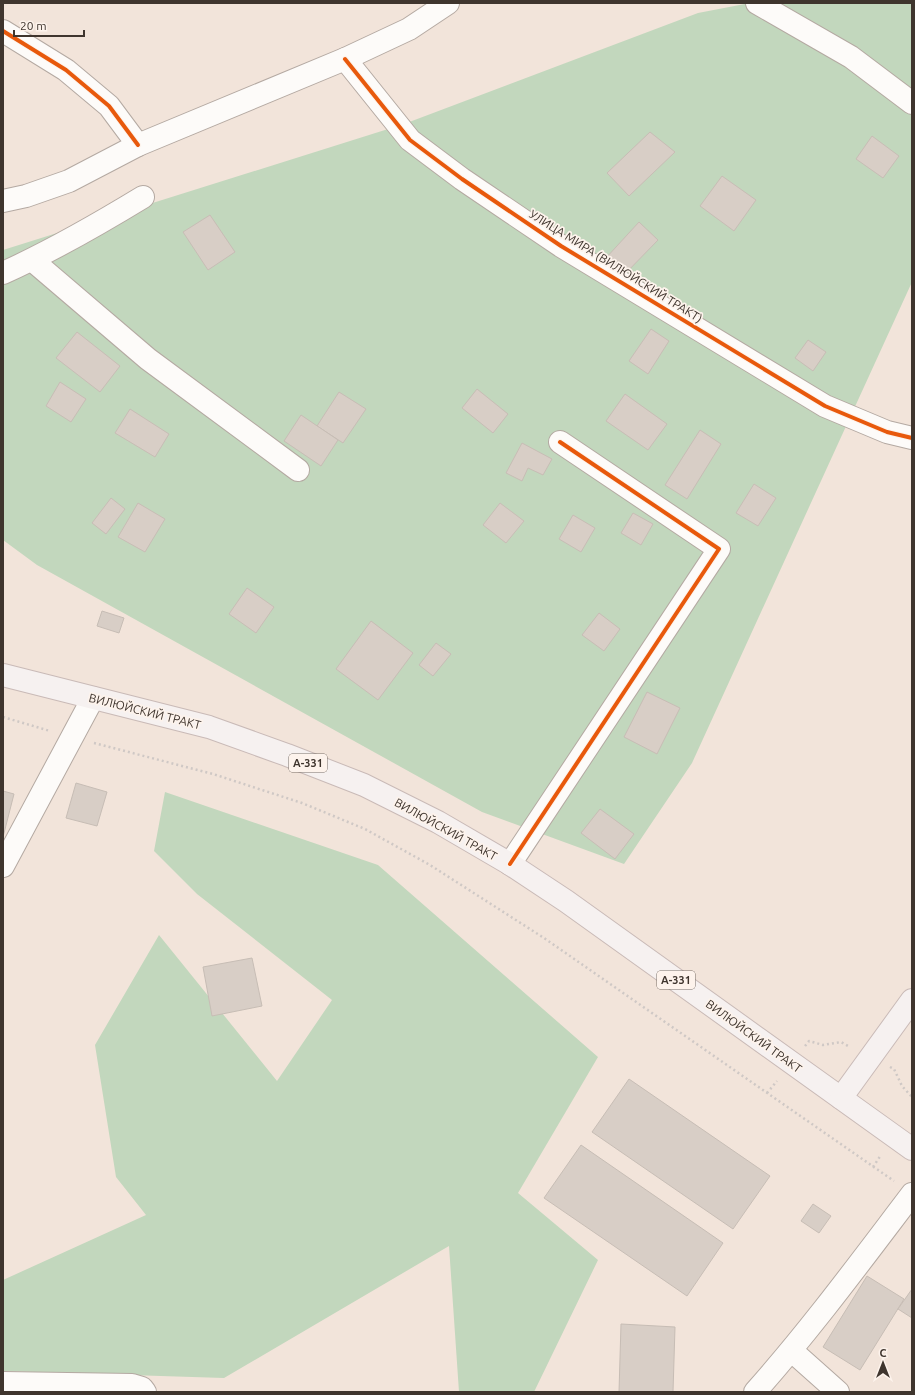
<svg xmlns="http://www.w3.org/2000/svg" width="915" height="1395" font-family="Ubuntu,sans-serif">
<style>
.green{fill:#c2d7bd}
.building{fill:#d8cec6;stroke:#c7bdb5}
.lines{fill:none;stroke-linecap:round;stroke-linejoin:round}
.minor-casing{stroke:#b4a9a2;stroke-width:24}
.major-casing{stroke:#c9bab7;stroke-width:24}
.path{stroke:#cfc8c5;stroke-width:2.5;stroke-dasharray:2 3;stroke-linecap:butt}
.minor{stroke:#fdfbf9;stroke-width:22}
.major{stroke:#f6f1f0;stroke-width:22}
.cycleway-casing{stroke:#fdf3ec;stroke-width:6}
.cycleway{stroke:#e8590c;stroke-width:4}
.labels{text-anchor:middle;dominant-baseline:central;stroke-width:3.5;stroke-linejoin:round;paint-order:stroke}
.shield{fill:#fdf3ec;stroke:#786e67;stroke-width:1}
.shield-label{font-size:11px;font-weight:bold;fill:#3f352e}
.street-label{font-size:12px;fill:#3f352e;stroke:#fdf3ec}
</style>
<rect width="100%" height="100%" fill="#f2e4da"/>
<!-- green -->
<g class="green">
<path d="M750,3h162v279l-220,481 -68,101 -142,-52 -445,-247 -34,-25v-290l401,-126 294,-111z"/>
<path d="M165,792l213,73 220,192 -80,136 80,67 -64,132h-75l-10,-146 -225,132 -221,-7v-91l143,-65 -30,-38 -21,-132 64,-110 118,146 55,-81 -135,-106 -43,-43z"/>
</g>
<!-- building -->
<g class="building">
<path d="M650,132l25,20 -46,44 -22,-23z"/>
<path d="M872,136l27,20 -16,22 -27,-19z"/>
<path d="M722,176l34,24 -22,31 -34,-25z"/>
<path d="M210,215l25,37 -27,18 -25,-38z"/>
<path d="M639,222l19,18 -35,36 -18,-17z"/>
<path d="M651,329l18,12 -21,33 -19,-13z"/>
<path d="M77,332l43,34 -20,26 -44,-34z"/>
<path d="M808,340l18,12 -13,19 -18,-13z"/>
<path d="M60,382l26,17 -15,23 -25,-16z"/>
<path d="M477,389l31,25 -15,19 -31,-25z"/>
<path d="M339,392l27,17 -23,34 -26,-17z"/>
<path d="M625,394l42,30 -19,26 -42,-29z"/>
<path d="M130,409l39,25 -14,23 -40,-24z"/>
<path d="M301,415l37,25 -17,26 -37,-25z"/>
<path d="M700,430l21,14 -34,55 -22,-14z"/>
<path d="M522,443l30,16 -9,16 -15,-7 -6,13 -16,-8z"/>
<path d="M754,484l22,14 -18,28 -22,-13z"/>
<path d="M111,498l14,11 -19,25 -14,-11z"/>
<path d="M138,503l27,16 -20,33 -27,-15z"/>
<path d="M500,503l24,18 -18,22 -23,-18z"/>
<path d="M633,513l20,11 -12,21 -20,-12z"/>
<path d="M573,515l22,13 -14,24 -22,-13z"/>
<path d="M247,588l27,19 -18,26 -27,-19z"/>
<path d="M102,611l22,7 -5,15 -22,-7z"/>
<path d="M599,613l21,16 -16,22 -22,-16z"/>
<path d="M371,621l42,32 -35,47 -42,-31z"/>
<path d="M436,643l15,11 -18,22 -14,-11z"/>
<path d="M647,692l33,16 -23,46 -33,-17z"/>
<path d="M76,783l31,9 -10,34 -31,-8z"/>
<path d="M3,791l11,3 -11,43z"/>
<path d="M600,809l34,25 -19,25 -34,-26z"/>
<path d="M252,958l10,48 -50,10 -9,-49z"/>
<path d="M629,1079l141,97 -37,53 -141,-97z"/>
<path d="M581,1145l142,98 -36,53 -143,-98z"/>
<path d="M813,1204l18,12 -12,17 -18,-12z"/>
<path d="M867,1276l37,23 -44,71 -37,-23z"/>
<path d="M912,1289v29l-14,-9z"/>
<path d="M621,1324l54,3 -2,65h-54z"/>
</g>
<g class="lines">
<!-- minor casing -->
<g class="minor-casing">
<g id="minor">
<path d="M757,3l94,54 61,46"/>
<path d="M3,31l63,39 43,36 29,39"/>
<path d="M345,59l65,81 52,39 99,67 264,160 62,26 25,6"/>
<path d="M3,201l23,-5 43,-15 69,-36 207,-86 64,-30 39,-26"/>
<path d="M32,260l116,99 150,111"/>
<path d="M3,273c49,-22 94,-48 140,-76"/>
<path d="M510,864l209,-315 -159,-107"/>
<path d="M3,866l90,-168"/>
<path d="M792,1351l46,41"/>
<path d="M3,1383l129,2 10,3 3,4"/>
<path d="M755,1392c56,-63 106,-131 157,-198"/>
</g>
</g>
<!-- major casing -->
<g class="major-casing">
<g id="major">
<path d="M3,675l206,52 78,28 77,30 74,37 72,42 56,37 346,248"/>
<path d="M841,1098l71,-98"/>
</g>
</g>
<!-- path -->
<g class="path">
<path d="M3,717l47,14"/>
<path d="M94,743l119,31 89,29 63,26 65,36 114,73 350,243"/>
<path d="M805,1046l4,-5 14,4 18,-3 9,5"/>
<path d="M890,1067l4,2 8,17 10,11"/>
<path d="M767,1093l10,-12"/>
<path d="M873,1167l8,-12"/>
</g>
<!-- minor -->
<use href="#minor" class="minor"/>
<!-- major -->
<use href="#major" class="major"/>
<!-- cycleway casing -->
<g class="cycleway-casing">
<g id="cycleway">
<path d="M3,31l63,39 43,36 29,39"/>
<path d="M345,59l65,81 52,39 99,67 264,160 62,26 25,6"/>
<path d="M510,864l209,-315 -159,-107"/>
</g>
</g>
<!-- cycleway -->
<use href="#cycleway" class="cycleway"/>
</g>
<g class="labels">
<!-- shield labels -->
<g class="shield">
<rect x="289" y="754" width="38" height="18" rx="3"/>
<rect x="657" y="971" width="38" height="18" rx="3"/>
</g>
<g class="shield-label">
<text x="308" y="763">А-331</text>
<text x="676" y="980">А-331</text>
</g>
<!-- street labels -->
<g class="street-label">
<text transform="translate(616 266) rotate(32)">УЛИЦА МИРА (ВИЛЮЙСКИЙ ТРАКТ)</text>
<text transform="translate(145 711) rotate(14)">ВИЛЮЙСКИЙ ТРАКТ</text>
<text transform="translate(446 829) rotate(29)">ВИЛЮЙСКИЙ ТРАКТ</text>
<text transform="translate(754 1036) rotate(36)">ВИЛЮЙСКИЙ ТРАКТ</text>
</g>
</g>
<!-- border -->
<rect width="915" height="1395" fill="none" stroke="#3f352e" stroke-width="8"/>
<!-- north arrow -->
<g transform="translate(883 1363)" stroke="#fdf3ec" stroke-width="3" paint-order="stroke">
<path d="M0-3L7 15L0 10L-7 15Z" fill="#3f352e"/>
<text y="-6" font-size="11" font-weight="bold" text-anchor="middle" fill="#3f352e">С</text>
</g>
<!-- scale -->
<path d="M14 30v6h70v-6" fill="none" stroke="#3f352e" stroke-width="2"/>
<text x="20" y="30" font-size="12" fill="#3f352e" stroke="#fdf3ec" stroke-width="3" paint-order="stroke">20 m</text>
</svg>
